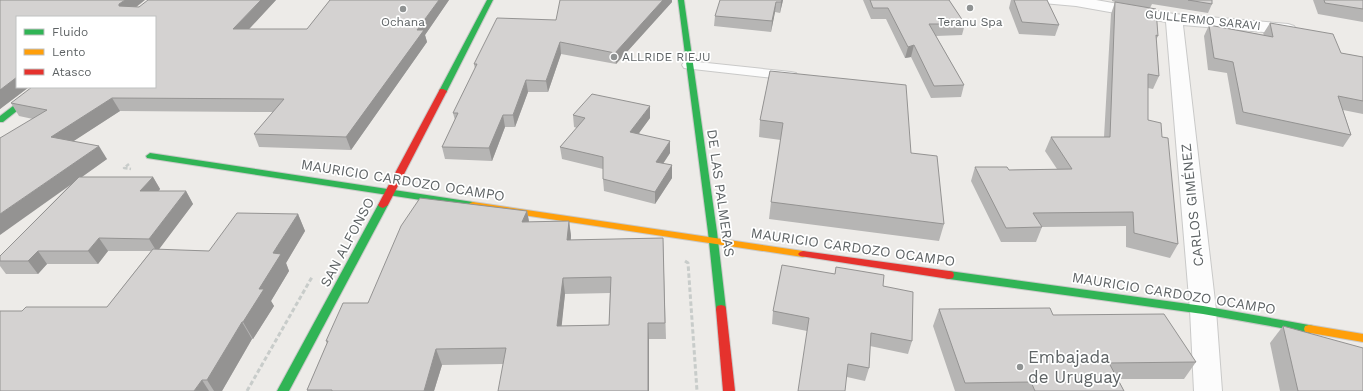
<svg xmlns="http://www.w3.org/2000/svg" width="1363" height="391" font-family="'Work Sans',sans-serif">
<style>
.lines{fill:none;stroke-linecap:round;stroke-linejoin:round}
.lane-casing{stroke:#c9c9c8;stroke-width:2}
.street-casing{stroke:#c9c9c8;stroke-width:2}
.fast-casing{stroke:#c9c9c8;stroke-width:2}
.slow-casing{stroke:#c9c9c8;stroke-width:2}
.jam-casing{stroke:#c9c9c8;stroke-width:2}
.path-far1{stroke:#c8ccca;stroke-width:2.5;stroke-dasharray:4 2;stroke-linecap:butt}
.path{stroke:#c8ccca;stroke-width:3;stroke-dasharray:4.5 2.5;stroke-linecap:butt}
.lane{fill:#fcfcfc;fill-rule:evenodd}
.street{fill:#fcfcfc;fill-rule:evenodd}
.fast{fill:#30b455;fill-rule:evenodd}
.slow{fill:#ff9f0a;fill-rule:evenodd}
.jam{fill:#e5322d;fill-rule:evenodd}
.wall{fill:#b6b5b4;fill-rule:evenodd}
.shaded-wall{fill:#949392}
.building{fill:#d4d2d1;stroke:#949392;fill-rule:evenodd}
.poi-dot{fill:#909393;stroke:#fff;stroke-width:1.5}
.labels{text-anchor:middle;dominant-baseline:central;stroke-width:3.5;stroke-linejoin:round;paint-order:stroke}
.far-street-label{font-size:12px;fill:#5e6365;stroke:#fff}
.far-poi-label{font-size:12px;fill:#5e6365;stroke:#fff}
.street-label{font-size:14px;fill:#5e6365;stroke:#fff}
.near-poi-label{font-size:17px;fill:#5e6365;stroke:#fff;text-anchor:start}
</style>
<rect width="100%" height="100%" fill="#edebe8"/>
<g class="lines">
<!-- lane casing -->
<g class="lane-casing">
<path id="lane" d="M688,61l103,11 5,1 1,3 -1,3 -5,1 -107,-12 -2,-3 2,-3z"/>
</g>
<!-- street casing -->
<g class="street-casing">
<path id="street" d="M1040,0h56l78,14 114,10 6,2 2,3 -2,3 -6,2 -105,-9 33,285 6,81h-28l-4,-81 -24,-288 -90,-16 -33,-3z"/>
</g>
<!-- fast casing -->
<g class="fast-casing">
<g id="fast">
<path d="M487,0h6l-46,91 -1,2h-6l-1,-2z"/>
<path d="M678,0h6l33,232 9,77 -1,3 -4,1 -4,-1 -1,-3 -8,-77z"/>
<path d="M38,87h9l-44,35h-3v-6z"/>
<path d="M150,153l323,49 5,3 -5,3 -326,-50 -1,-2z"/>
<path d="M383,202l5,3 -99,186h-12l101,-186z"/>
<path d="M949,271l254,35 106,19 4,1 1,3 -1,3 -4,1 -106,-19 -254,-35 -4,-1 -1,-3 1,-3z"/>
</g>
</g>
<!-- slow casing -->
<g class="slow-casing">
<g id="slow">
<path d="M473,202l330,49 3,1 2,2 -2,2 -3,1 -333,-50 -2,-2 2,-2z"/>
<path d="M1309,325l54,9v8l-58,-10 -1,-3 1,-3z"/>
</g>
</g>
<!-- jam casing -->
<g class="jam-casing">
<g id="jam">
<path d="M440,89h3l4,2 -59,114 -5,3 -3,-1 -2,-2z"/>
<path d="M803,251l146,20 4,1 1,3 -1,3 -4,1 -149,-23 -2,-2 2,-2z"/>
<path d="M721,305l4,1 1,3 9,82h-12l-7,-82 1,-3z"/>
</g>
</g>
<!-- path-far1 -->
<path class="path-far1" d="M129,164l-5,4 7,1"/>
<!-- path -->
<g class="path">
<path d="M685,261l3,2 9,128"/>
<path d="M247,391l65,-114"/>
</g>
<!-- lane -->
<use href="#lane" class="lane"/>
<!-- street -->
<use href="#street" class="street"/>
<!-- fast -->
<use href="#fast" class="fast"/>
<!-- slow -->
<use href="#slow" class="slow"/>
<!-- jam -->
<use href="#jam" class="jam"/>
</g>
<!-- wall -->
<g class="wall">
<path d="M0,0l137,7 139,-7 -27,29h58l23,-29h119l-24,35 2,7 -76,108 -92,-3 -5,-13 19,-22 -153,-1 -47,30 34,18 -25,18h71l7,12 -1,2h27l7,13 -35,46 51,1 89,-37 7,17 -19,32 3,8 -18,30 3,5 -21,33h-1l-30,52h-222l22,-80 85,-4 44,-56h-43l-10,13h-51l-9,10h-32l-6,-8v-10l70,-71 -37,-66 -14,-3 -8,-13 144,-16 -138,-70v70h12l-29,22z"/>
<path d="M783,0l-3,13 -5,-1 -4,20 -57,-6 1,-10z"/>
<path d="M863,0h86l16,24 -3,11 -26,1 28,49 -3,12 -30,1 -20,-41 -6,1 -19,-39h-15z"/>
<path d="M1011,0h36l12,25 -4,11 -36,-2 -10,-26z"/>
<path d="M1112,0h100v4l-4,9 -56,-9 -2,4 8,28 -2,4 3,36 -6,13 -5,-1v32l14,17 16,107 -8,14 -44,-11v-21l-85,1h1l-6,15h-35l-30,-61 4,-14 34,3 48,-1 -12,-18 6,-14h53l7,-123 4,-12 -3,-1z"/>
<path d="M1313,0h50v22l-45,-8z"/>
<path d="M672,2l-56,62 -55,-10 -13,38h-20l-13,35h-10l-13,34 -47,-2 -3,-12 13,-27 -2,-7 22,-44 -1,-5 82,-44z"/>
<path d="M1270,23l71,30 22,4v57l-20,-4 8,25 -8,12 -107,-23 -9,-51 -19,-3 -4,-34 5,-11 55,10 -1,-1z"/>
<path d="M770,71l141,82 33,71 -5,17 -170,-22 2,-17 10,-62 -22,-3 1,-17z"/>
<path d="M573,115l77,3 -11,15 31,20 -7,11 9,1v13l-17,26 -51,-13 -1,-12v-10l-41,-10 -2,-12 17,-19 -3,-1z"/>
<path d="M527,211l2,11 40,-1 2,15v4l92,-2 3,101h-17l-146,25 -61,1 -8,26h-127v-1l20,-46 -1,-3zM610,293l-1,32 -48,1 4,-32z"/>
<path d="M836,267l47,19 29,55 -4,13 -38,-8 -1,22 -4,13 -18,-4 -40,-46 -35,-7 1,-13 62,-37z"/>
<path d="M939,309l114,6 143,47 -12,17h-66l6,12h-169l-22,-65z"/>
<path d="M1283,326l80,65h-83l-10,-48z"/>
</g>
<!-- shaded-wall -->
<g class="shaded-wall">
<path d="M125,0h20l-20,16 -6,-10v-2z"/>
<path d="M261,0h15l-38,41 -5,-12z"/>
<path d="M439,0h10l-24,35 2,7 -76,108 -5,-13 71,-107z"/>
<path d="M663,0h9v2l-56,62 -1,-11z"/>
<path d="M782,0h1l-3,13 1,-11z"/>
<path d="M776,2l-1,10 -4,20 1,-11z"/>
<path d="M560,42l1,12 -13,38 -2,-11z"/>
<path d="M914,45l-3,12 -6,1 3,-11z"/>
<path d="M17,77v10h12l-29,22v-19z"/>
<path d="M526,80l2,12 -13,35 -2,-12z"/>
<path d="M112,98l8,13 -60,39 -9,-13z"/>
<path d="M650,106v12l-19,26 -1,-12z"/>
<path d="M503,115l2,12 -13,34 -3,-13z"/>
<path d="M670,141v12l-14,21v-12z"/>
<path d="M99,146l8,13 -107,76v-21z"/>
<path d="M672,165v13l-17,26v-12z"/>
<path d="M153,177l7,12 -12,15 -8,-13z"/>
<path d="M186,191l7,13 -36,48 -8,-13z"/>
<path d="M527,211l3,16 -8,-5z"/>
<path d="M298,214l7,17 -19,32 3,8 -18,30 3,5 -21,33 -10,-17 16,-33 14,-36z"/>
<path d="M569,221l2,15 -2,20 -2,-16z"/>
<path d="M99,238l9,13 -10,13 -10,-13z"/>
<path d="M38,251l9,13 -9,10 -10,-13z"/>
<path d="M563,278l2,16 -5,48 -3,-16z"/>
<path d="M242,322l10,17 -30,52h-8l-7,-11z"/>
<path d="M648,323l1,16v52h-1z"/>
<path d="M436,349l6,16 -8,26h-10z"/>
<path d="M202,380l7,11h-15z"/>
</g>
<!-- building -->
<g class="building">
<path d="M0,0h125l-6,4v2l20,1 9,-7h113l-28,29h74l23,-29h109l-22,30h7l-78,107 -92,-3 30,-35 -172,-1 -61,39 48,9 -99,68v-76l47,-28 -36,-7 21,-16h123v-70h-138v60l-17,13z"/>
<path d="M560,0h103l-48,53 -55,-11 -14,39 -20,-1 -13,35h-10l-14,33 -47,-1 16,-34h-5l24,-49h-3l23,-46 59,2z"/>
<path d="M720,0h62l-1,2h-5l-4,19 -57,-5z"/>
<path d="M870,0h79l16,24h-36l35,61 -30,1 -20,-41 -6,2 -20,-39h-15z"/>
<path d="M1014,0h33l12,25 -37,-3z"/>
<path d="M1188,0h24v4z"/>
<path d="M1324,0h39v9l-38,-6z"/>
<path d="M1115,2l41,7 2,27 -2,-1 3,41 -11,-2v46l13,3 1,14 6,1 10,106 -44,-11 -1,-21 -100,1 9,14 -36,1 -31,-61h32l2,3 63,-1 -21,-32h59z"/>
<path d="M1270,23l63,11 8,19 22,4v44l-25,-5 13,39 -108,-23 -10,-50 -19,-4 -5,-33 64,12z"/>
<path d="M770,71l136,14 5,68 26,3 7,68 -173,-22 12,-79 -23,-3z"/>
<path d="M592,94l58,12 -20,26 40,9 -14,21 16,3 -17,27 -52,-13v-22l-43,-10 25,-29 -12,-3z"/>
<path d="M79,177h74l-13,14h46l-37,48 -50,-1 -11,13h-50l-10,10h-28v-5z"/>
<path d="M420,198l107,13 -5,11 47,-1 -2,19 96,-2 2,85h-17v68h-150l8,-43 -70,1 -12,42h-92v-1h-25l21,-49h-2l17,-38h25l33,-77zM611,277l-2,48 -52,1 6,-48z"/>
<path d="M237,213l61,1 -25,39 8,1 -22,35h5l-21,33h-1l-35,58h-5l-8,11h-194v-80h22l4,-4h81l46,-58 56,2z"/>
<path d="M782,265l53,9 1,-7 48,8 -1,11 30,6 -1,49 -41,-8 -2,35 -21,-4 -3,27h-47l11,-73 -36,-7z"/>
<path d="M1050,308l3,7 111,-1 32,48 -87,1 15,28h-89l-4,-9 -66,1 -26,-74z"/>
<path d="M1283,326l80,22v43h-65z"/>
</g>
<!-- markers -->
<g class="poi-dot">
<circle cx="970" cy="8" r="4"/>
<circle cx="403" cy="9" r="4"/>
<circle cx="614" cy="57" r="4"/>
<circle cx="1020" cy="367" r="4"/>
</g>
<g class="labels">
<!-- far-street labels -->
<g class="far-street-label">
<text transform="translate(1203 20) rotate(6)">GUILLERMO SARAVI</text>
</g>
<!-- far-poi labels -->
<g class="far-poi-label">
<text x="403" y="22">Ochana</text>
<text x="970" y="22">Teranu Spa</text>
<text x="622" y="57" text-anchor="start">ALLRIDE RIEJU</text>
</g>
<!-- street labels -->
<g class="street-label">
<text transform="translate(403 180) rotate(9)">MAURICIO CARDOZO OCAMPO</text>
<text transform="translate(721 193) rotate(82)">DE LAS PALMERAS</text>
<text transform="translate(1192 205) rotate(-96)">CARLOS GIMÉNEZ</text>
<text transform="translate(347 242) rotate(-62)">SAN ALFONSO</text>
<text transform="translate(853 247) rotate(8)">MAURICIO CARDOZO OCAMPO</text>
<text transform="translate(1174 293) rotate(9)">MAURICIO CARDOZO OCAMPO</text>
</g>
<!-- near-poi labels -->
<g class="near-poi-label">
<text x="1028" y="357">Embajada<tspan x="1028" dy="20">de Uruguay</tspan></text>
</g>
</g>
<!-- legend -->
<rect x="16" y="16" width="140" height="72" fill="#ffffff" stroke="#bfc1c1"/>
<rect x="24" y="29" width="20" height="6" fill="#30b455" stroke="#bfc1c1"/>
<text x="52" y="36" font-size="12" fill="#5e6365">Fluido</text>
<rect x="24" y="49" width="20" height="6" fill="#ff9f0a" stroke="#bfc1c1"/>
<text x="52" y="56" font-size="12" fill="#5e6365">Lento</text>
<rect x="24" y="69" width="20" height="6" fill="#e5322d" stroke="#bfc1c1"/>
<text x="52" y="76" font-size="12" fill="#5e6365">Atasco</text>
</svg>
